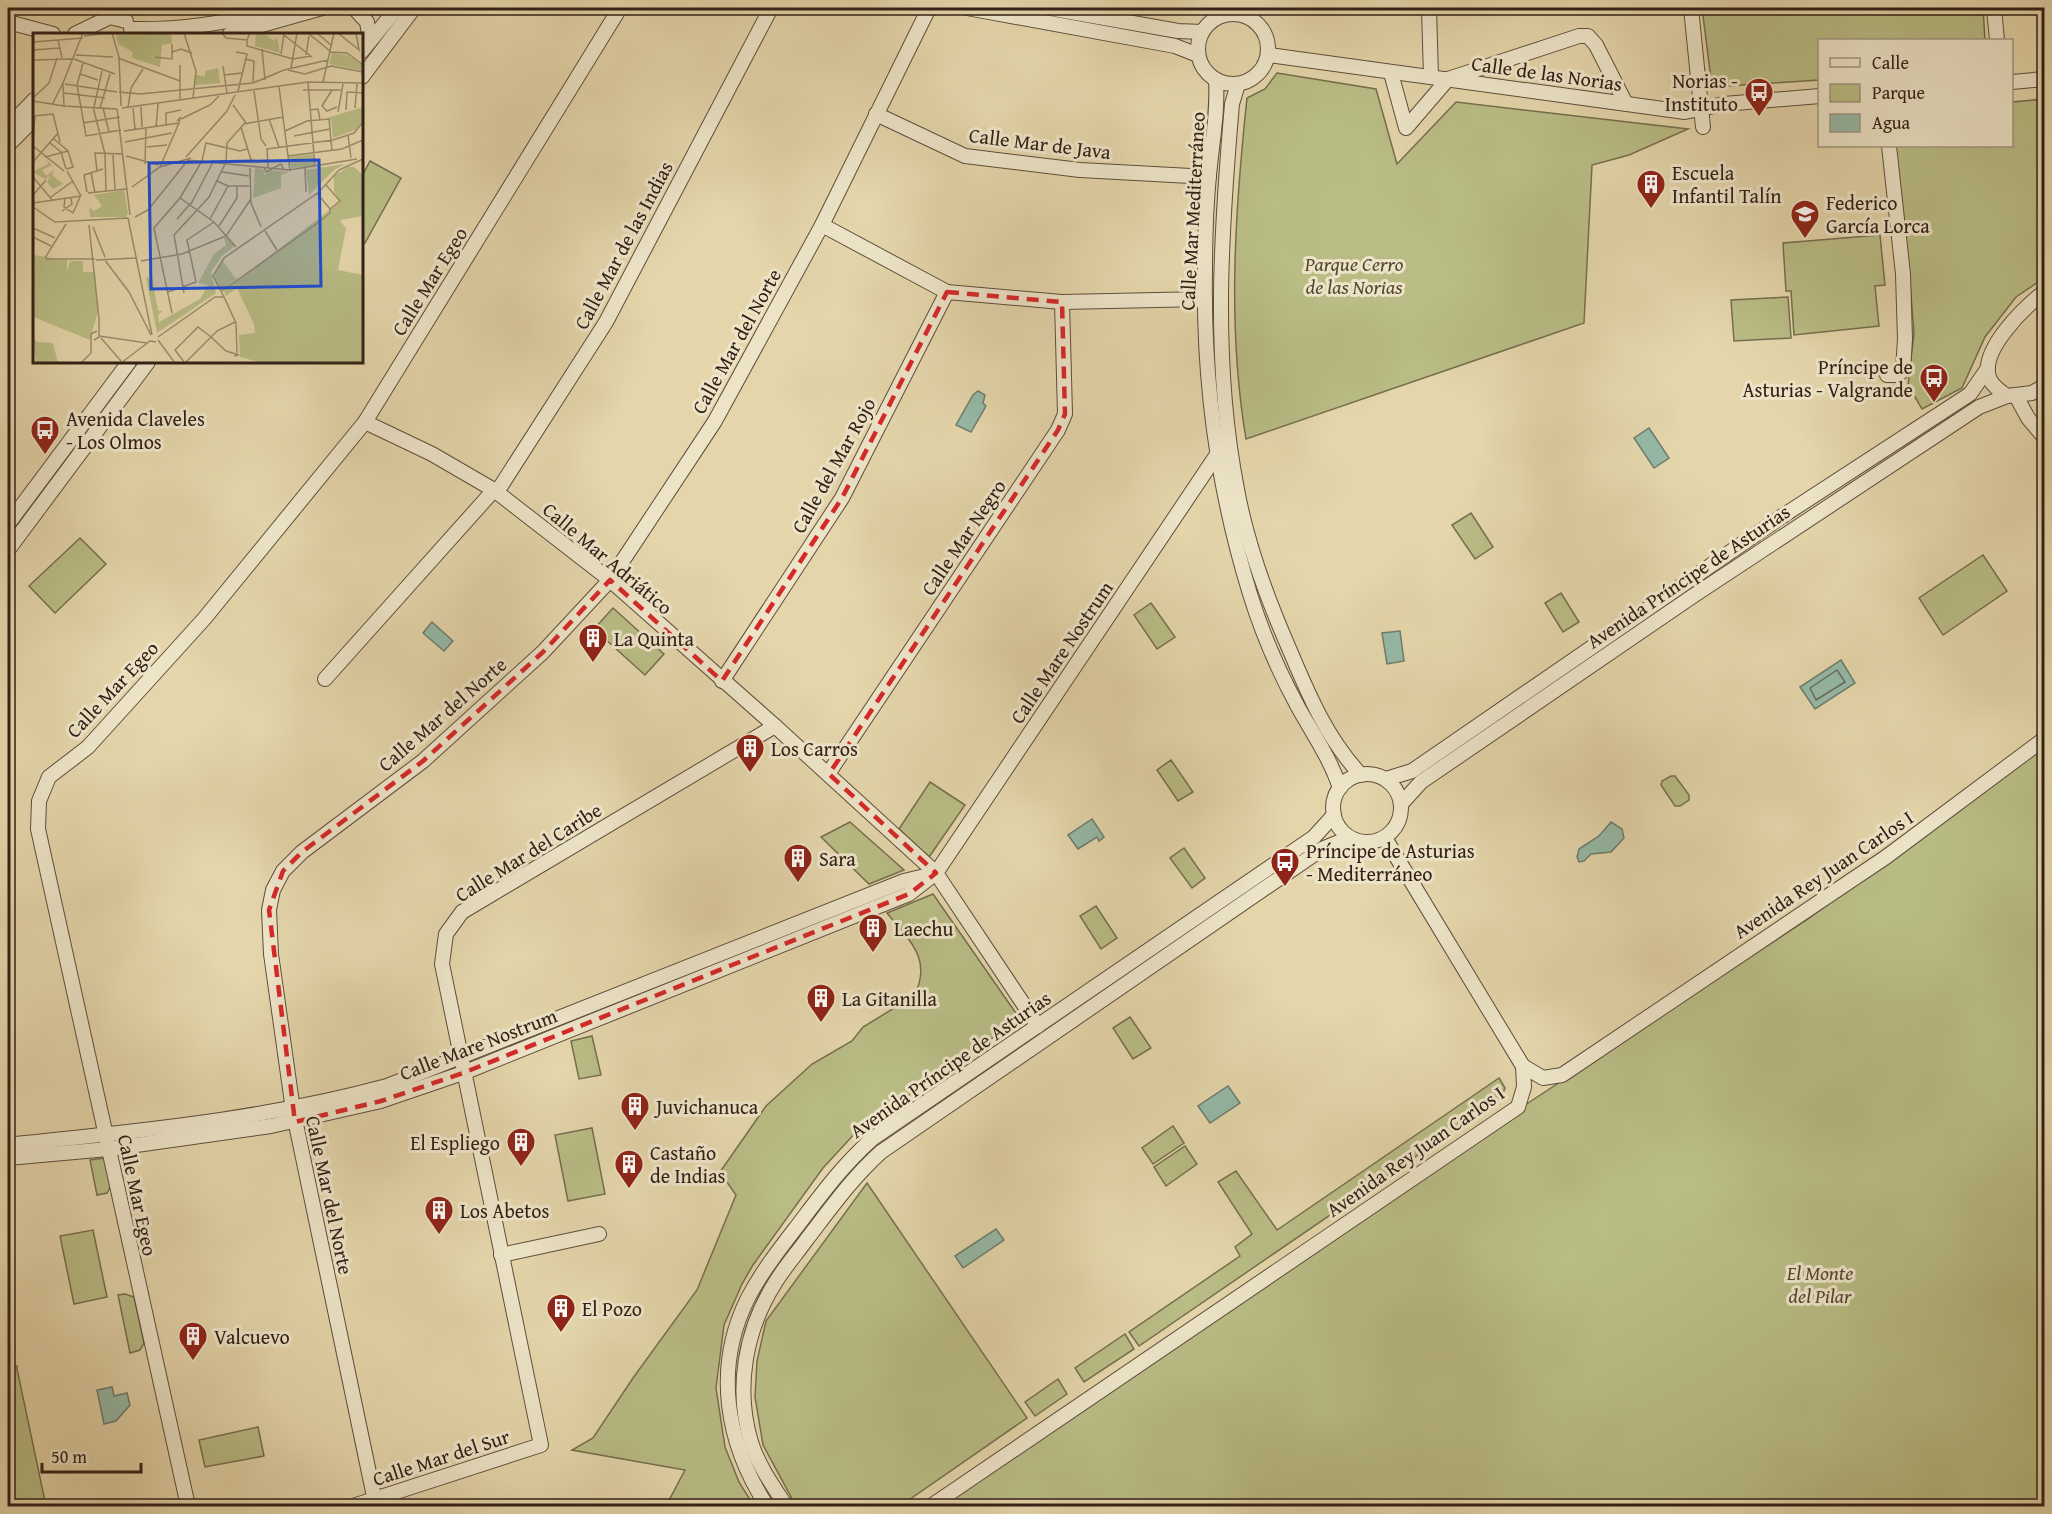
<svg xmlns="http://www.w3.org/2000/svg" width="2052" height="1514" font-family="'Gentium Book Plus',serif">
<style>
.green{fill:#b9bc85;stroke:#766e4e;stroke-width:1.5}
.water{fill:#95b9a6;stroke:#6d7c6d;stroke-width:1.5}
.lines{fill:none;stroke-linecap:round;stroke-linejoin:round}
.shore{stroke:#646c5e;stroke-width:1.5}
.street-casing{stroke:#5e4d3c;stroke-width:16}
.street{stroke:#ede4c8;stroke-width:14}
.marked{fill:none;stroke:#d62828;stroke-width:4.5;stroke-dasharray:12 8;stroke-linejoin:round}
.labels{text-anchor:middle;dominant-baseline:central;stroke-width:6;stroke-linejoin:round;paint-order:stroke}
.street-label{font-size:20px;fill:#322017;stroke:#ede4c8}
.poi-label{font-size:20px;fill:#322017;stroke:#ede4c8;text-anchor:start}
.park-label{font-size:20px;font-style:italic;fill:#544732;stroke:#ede4c8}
.inset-road{fill:none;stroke:#9d8d6f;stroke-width:1.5}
.view{fill:#1d4ed8;fill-opacity:0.15;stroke:#1d4ed8;stroke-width:3}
.inset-edge{fill:none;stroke:#322017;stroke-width:3}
</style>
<rect width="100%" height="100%" fill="#e4d5aa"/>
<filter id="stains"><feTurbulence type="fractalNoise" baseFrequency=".00333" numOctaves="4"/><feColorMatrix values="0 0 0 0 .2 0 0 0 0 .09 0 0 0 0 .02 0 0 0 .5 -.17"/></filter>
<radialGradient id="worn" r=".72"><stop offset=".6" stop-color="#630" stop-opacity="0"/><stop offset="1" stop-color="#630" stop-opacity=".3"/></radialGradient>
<!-- green -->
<g class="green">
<path d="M1702,8h281l2,32h-165l-1,40 -107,7z"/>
<path d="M1277,73l99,16 21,75 59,-62 232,27 -59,26 -37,10 -8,158 -338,116c-19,-113 -11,-228 1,-341l18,-9z"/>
<path d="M2044,99v179l-28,19 -31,40 -23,51 -40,21 -14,-24 6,-52 -6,-74 -14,-113h118v-44z"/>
<path d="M370,161l31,17 -36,65 -3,-2v-65z"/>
<path d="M1880,235l5,50 -10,1 4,40 -85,9 -3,-44h-5l-3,-48z"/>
<path d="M1788,297l3,41 -57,3 -3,-41z"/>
<path d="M1471,513l22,34 -18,12 -23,-34z"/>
<path d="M80,538l26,26 -51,49 -26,-27z"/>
<path d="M1983,555l24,36 -64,44 -24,-37z"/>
<path d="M1561,593l18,29 -16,10 -18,-29z"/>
<path d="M1151,603l24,34 -18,12 -23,-34z"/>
<path d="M613,608l51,46 -19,21 -51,-46z"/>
<path d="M2044,746v760h-1102l583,-401 283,-186z"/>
<path d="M1171,760l22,32 -15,9 -21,-31z"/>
<path d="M1671,776h4l14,19v5l-9,6h-5l-14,-21 1,-4z"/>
<path d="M930,782l35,23 -36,52 -30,-28z"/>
<path d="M850,822l54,48 -35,14 -48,-47z"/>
<path d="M1184,848l21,30 -13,10 -22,-30z"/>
<path d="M933,894l87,125 -162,111 -35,38 -70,97 -11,19 -18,41 -8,63 9,59 14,35 15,24h-88l19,-36 -113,-20 21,-12 40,-60 64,-88 39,-95 -16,-23 46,-66 46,-42 40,-23 11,-14 51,-31c19,-37 -5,-56 -27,-83z"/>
<path d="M1096,906l21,32 -16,11 -21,-33z"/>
<path d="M1130,1017l21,31 -18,11 -20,-31z"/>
<path d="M592,1036l9,39 -22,4 -8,-38z"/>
<path d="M1499,1078l6,10 -4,10 -362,248 -10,-14 111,-76 -5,-9 17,-13 -34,-52 18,-11 41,59z"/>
<path d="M1173,1126l11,17 -31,21 -11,-16z"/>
<path d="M592,1128l13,66 -37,7 -13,-66z"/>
<path d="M1185,1146l12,18 -31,22 -12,-19z"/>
<path d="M105,1158l6,28 -4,7 -10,2 -7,-35z"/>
<path d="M867,1183l160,235 -127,88h-104l-33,-61 -8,-48 2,-36 9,-40z"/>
<path d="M93,1230l14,67 -33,7 -14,-68z"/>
<path d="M125,1294l9,3 10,46 -4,7 -10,3 -12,-58z"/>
<path d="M1125,1334l9,15 -50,33 -9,-14z"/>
<path d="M17,1366v3l29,137h-38v-138z"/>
<path d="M1058,1379l9,15 -32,22 -10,-14z"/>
<path d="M258,1427l6,29 -59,11 -6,-27z"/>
</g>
<!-- water -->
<g class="water">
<path d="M978,391l7,4 -2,8 3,3 -15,26 -15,-7 17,-30z"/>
<path d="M1649,428l20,30 -15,10 -20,-30z"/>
<path d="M432,622l21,19 -9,10 -21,-18z"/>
<path d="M1400,631l4,30 -17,3 -5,-31z"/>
<path d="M1841,660l14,23 -40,26 -15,-22z"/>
<path d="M1092,819l12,18 -5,4 -2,-4 -19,12 -10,-14z"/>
<path d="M1611,822l11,7 2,9 -13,14 -20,2 -7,7 -5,1 -2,-5 2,-8 20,-13z"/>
<path d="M1228,1086l12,17 -30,20 -12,-17z"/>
<path d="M996,1229l8,11 -41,28 -8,-12z"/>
<path d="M112,1387l2,9 13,-3 3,12 -14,16 -12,3 -7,-34z"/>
</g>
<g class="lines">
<!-- shore -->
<path class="shore" d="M1837,670l8,12 -29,18 -6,-12z"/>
<!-- street casing -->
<g class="street-casing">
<g id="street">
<path d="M354,8l13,14 3,19"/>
<path d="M967,8l208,38 23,9"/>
<path d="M1048,8l130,23 24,1"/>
<path d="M1429,8l2,69"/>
<path d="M1691,8l12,119"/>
<path d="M1994,8l3,32"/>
<circle cx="1233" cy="49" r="35"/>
<path d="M8,22l45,12"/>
<path d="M131,29c52,1 97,-5 146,-21"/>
<path d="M75,34l35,-17 16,4"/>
<path d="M230,34l92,-26"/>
<path d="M362,51l35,-43"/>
<path d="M1269,55l416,57 39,-8 96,-8"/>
<path d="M1391,73l15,55 42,-49 131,-43h9l8,9 30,59"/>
<path d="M362,77l52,-69"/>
<path d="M1216,80c2,32 -4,63 -7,95 -3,32 -4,64 -4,96 -2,109 13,219 45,323 12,39 29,78 48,113 15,27 32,51 42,81"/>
<path d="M2012,82l32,-3"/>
<path d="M1238,84l-6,20c-11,127 -20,258 5,385 10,56 31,112 54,164 18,43 37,87 70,122"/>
<path d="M876,114l89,42 115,14 129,7"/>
<path d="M8,127l26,-27"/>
<path d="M8,145l26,-26"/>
<path d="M822,225l125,67 115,10 143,-3"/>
<path d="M2044,292c-19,15 -67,60 -54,88 4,7 11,12 17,16l25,-3 12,-7"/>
<path d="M1887,375h11l5,-5 2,-31 -2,-65 -14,-128"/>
<path d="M2016,396l12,22 16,19"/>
<path d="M365,422l67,32 62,36 116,90 165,146 161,147 102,153"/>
<path d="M497,492l109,-170 165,-314"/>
<path d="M8,524l121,-162"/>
<path d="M8,550l140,-188"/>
<path d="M325,679l169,-189"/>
<path d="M722,681l120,-183 105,-206"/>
<circle cx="1367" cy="808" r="34"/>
<path d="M828,774l230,-344 7,-16 -3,-112"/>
<path d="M1386,779l26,-8 369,-254 189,-123 18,-26"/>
<path d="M1401,804l20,-22 272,-186 286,-189 28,-11"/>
<path d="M1385,838l139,230"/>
<path d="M1523,1066l20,12 19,-3 324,-218 158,-118"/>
<path d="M8,1145c128,-14 254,-25 379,-59l517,-205 25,-6"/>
<path d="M8,1158l100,-9 163,-23 110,-25 82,-28 446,-179 27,-21 282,-420"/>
<path d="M501,1255l98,-21"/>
<path d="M188,1506l-150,-677 1,-28 10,-24 39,-30 116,-128 161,-197 255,-414"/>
<path d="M353,1506l188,-61 -99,-481 4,-30 16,-22 313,-186"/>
<path d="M376,1506l-83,-396 -22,-156 -2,-44 4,-20 10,-19 19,-19 121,-91 120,-109 67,-72 105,-159 107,-196 107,-217"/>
<path d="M767,1506c-41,-63 -54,-138 -19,-208 13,-25 30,-47 47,-69 26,-34 45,-61 77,-90l442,-302 20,-22"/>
<path d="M786,1506c-13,-20 -28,-41 -35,-64 -16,-53 -6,-112 24,-159 9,-15 22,-30 32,-44 24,-31 45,-61 74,-87l441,-303 27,-11"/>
<path d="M931,1506l587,-399 6,-20 -1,-21"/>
</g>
</g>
<!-- street -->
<use href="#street" class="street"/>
</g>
<!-- marked area -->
<path class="marked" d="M947,292l115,10 3,112 -7,16 -229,344 107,99 -27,21 -446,179 -82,28 -86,21 -26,-212 14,-39 19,-19 121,-91 120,-109 67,-72 112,101 120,-183z"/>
<!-- icons -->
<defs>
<g id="bus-pin" transform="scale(1.5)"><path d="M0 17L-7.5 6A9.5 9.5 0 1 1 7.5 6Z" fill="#8f2418" stroke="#ede4c8"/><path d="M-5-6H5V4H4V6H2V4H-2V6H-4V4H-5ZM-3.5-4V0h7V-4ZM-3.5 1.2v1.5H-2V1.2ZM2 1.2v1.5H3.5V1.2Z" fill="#fff"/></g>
<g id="building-pin" transform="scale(1.5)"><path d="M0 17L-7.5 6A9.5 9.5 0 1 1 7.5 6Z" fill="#8f2418" stroke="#ede4c8"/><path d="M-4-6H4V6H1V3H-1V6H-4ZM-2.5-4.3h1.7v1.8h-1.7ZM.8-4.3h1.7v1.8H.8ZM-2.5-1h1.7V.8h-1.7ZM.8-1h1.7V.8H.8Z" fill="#fff"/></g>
<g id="school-pin" transform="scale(1.5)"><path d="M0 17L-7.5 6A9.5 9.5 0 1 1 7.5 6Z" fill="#8f2418" stroke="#ede4c8"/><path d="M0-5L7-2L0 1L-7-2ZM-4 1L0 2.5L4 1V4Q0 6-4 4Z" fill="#fff"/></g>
</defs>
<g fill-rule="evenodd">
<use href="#bus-pin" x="1759" y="92"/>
<use href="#building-pin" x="1651" y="184"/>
<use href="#school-pin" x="1805" y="214"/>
<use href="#bus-pin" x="1934" y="378"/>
<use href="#bus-pin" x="45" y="430"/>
<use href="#building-pin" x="593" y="638"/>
<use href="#building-pin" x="750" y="748"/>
<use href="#building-pin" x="798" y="858"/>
<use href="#bus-pin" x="1285" y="862"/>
<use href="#building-pin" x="873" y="928"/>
<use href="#building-pin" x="821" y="998"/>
<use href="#building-pin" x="635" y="1106"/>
<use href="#building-pin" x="521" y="1142"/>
<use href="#building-pin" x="629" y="1164"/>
<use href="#building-pin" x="439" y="1210"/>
<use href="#building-pin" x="561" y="1308"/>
<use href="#building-pin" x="193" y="1336"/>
</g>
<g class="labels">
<!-- street labels -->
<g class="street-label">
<text transform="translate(1547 73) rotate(8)">Calle de las Norias</text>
<text transform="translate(1040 143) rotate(7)">Calle Mar de Java</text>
<text transform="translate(1192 211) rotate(-87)">Calle Mar Mediterráneo</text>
<text transform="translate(623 245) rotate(-62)">Calle Mar de las Indias</text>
<text transform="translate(429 281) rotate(-58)">Calle Mar Egeo</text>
<text transform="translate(736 341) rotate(-61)">Calle Mar del Norte</text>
<text transform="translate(833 465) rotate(-61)">Calle del Mar Rojo</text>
<text transform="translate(963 537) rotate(-56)">Calle Mar Negro</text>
<text transform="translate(608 558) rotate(40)">Calle Mar Adriático</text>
<text transform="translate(1688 576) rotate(-34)">Avenida Príncipe de Asturias</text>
<text transform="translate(1061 652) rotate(-56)">Calle Mare Nostrum</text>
<text transform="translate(112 689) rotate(-47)">Calle Mar Egeo</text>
<text transform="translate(442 714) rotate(-41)">Calle Mar del Norte</text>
<text transform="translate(528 852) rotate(-32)">Calle Mar del Caribe</text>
<text transform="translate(1823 874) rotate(-34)">Avenida Rey Juan Carlos I</text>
<text transform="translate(478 1044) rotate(-21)">Calle Mare Nostrum</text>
<text transform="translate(950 1064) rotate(-35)">Avenida Príncipe de Asturias</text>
<text transform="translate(1415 1151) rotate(-35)">Avenida Rey Juan Carlos I</text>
<text transform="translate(138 1195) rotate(78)">Calle Mar Egeo</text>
<text transform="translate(330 1195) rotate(78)">Calle Mar del Norte</text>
<text transform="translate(441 1457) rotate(-18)">Calle Mar del Sur</text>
</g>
<!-- poi labels -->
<g class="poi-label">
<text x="1738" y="80" text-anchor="end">Norias -<tspan x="1738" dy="23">Instituto</tspan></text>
<text x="1672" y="172">Escuela<tspan x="1672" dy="23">Infantil Talín</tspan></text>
<text x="1826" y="202">Federico<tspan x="1826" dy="23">García Lorca</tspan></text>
<text x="1913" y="366" text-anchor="end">Príncipe de<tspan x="1913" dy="23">Asturias - Valgrande</tspan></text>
<text x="66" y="418">Avenida Claveles<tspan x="66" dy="23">- Los Olmos</tspan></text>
<text x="614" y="638">La Quinta</text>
<text x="771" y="748">Los Carros</text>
<text x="1306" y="850">Príncipe de Asturias<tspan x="1306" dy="23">- Mediterráneo</tspan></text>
<text x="819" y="858">Sara</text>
<text x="894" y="928">Laechu</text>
<text x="842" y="998">La Gitanilla</text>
<text x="656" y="1106">Juvichanuca</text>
<text x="500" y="1142" text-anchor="end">El Espliego</text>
<text x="650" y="1152">Castaño<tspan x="650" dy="23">de Indias</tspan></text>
<text x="460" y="1210">Los Abetos</text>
<text x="582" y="1308">El Pozo</text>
<text x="214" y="1336">Valcuevo</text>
</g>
<!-- park labels -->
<g class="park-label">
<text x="1354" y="263">Parque Cerro<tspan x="1354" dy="23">de las Norias</tspan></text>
<text x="1820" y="1272">El Monte<tspan x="1820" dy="23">del Pilar</tspan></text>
</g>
</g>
<!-- overview -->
<g transform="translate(33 33)">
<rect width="330" height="330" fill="#e4d5aa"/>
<path d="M138,0l1,10 -10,2 -2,22 -28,-9 1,-6 -15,-8 -2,-9zM223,1l10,1 8,6 3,-4 3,16 -25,-7zM299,20l15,2 16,11v5l-34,-7zM185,35l2,15 -25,2 1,-10 9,1v-5zM330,74v14l-8,9 -22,8 -2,-18 -4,-2zM280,121l1,12 -23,2 -2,-11zM14,127l5,5 -10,5 4,6 8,-6 -2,5 11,9 -10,5 -6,-7 3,-6 -5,3 -12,-7 15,-8zM312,131l-11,6 -25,25 -3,-25zM315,134h6l9,8v41l-23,4 6,9 -8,41 25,5v88h-101l-22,-6 -1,-22 16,-2 -1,-9 -17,-36 -11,8 -2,-5 116,-89 -6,-11v-15zM222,135l8,1 2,6 5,-5 19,2 -8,3v13l-28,10zM91,157l4,23 -2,4h-36l-1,-10 5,4 8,-5 -8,-11zM194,203l8,10 -13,10 -11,16 5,21 -59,40 -11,-55 6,-1 6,34h5l-5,4 1,7 41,-23 8,-14 -10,-2 16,-29 12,-9 -2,-7zM0,222l34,5v12l3,-11h13v11h12l3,39 -8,29 -57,-23zM189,227l13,18 4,-1 -17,13 -8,-12zM0,304l4,5 16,1 5,20h-22z" fill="#b9bc85"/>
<path class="inset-road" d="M50,0l-20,50 1,23 53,3M79,0l7,24 2,49M151,0l12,38 -3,27M189,0l4,5 21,2 3,-7M275,0l22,18M284,0l14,12M305,0l21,17 -3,-17M251,2l28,22M51,3l24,-3M25,7l4,18M214,7v6l46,13 18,-3M0,9l50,-4M229,16l3,31M0,17l27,-2M139,19l9,-3 11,4M203,19l11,2 -9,37M297,19l17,1 16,12M248,21l3,-20M43,22l37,2M273,22l3,-19M122,24l17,2v-15M85,25l62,23M41,26l41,15M212,26l9,2 -1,21M0,27l39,-1M50,30l-6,22 9,51 35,-6M147,32v34M190,33l4,27M258,35l6,-35M255,37l17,4 26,-8 32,6M47,41l18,6M191,42l18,-2M290,49l11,-49M275,50l7,84M32,51l52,8M246,54l11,84M270,57h38M299,57l-10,16 5,5 10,-4M221,58l7,48 5,7M86,59l21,2 113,-11 31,-13 44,-10M31,60l41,5M0,65l16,-15 8,-25M0,68l31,5M19,72l11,-22M200,72l13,18M60,74l12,47 1,37M61,74l8,-36M95,74l3,-19 12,-19M108,74l1,20M67,75l10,-34M70,75l6,24M89,75l186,-26 55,1M100,75l2,21M322,75l2,-24M84,76l13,106M277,77l8,-1 2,11M313,77l1,-18 16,1M305,79l5,-28M0,83l20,-2 7,28M148,86l29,-14 9,-9M236,86l10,28M50,90l37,-6M133,92v-12l15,-3M123,94l2,-23M208,94l11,36M91,98l55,-8 1,-5 -3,3M252,98l22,-10 22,-2 3,32M315,102l3,23M261,103l36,-7M0,104l2,-21M20,105l15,13 5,16 -6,2M92,109l47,-9M17,110l11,9 5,17M0,113l31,25M114,114l20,-2M234,115l1,20M234,116l66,-9 21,-7 9,-11M80,122l2,34M93,123l33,9M255,123l54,-7 21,-9M12,124l23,-6M153,124l41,-46 8,-16M0,129l25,-29M112,131l1,-37M127,134l19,-44M231,134l2,5 15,-8 3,6M217,135l1,35 10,24M272,135l1,24M34,138l14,25M64,138l-2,-18 28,1M189,139l27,4M58,140l4,20M0,144l20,24M184,148l11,5h21M293,152l14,16 -10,8M99,154l28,-20 31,-9M54,159l-3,-17 19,-6M55,160l38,-4M284,160l13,16M0,162l13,-15M18,164l22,-16M147,165l34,24 22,25M32,166l-1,8 9,6 7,-16M0,170l48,-7M158,171l23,-44M0,174l22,15 73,-4M29,178l10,-7 -1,-6M102,184l13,-7 40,-50 101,10 68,-11M95,185l24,117M144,186l14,-16M177,186l18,-33M56,192l10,94M186,193l18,-28v-11M60,194l12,30M0,195l22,10M232,198l12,19M0,204l18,9M12,225l21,-34M13,226h49M71,226l25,33 22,43M63,227l40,-2M108,228l41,-7 44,-18 25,-37M189,258l97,-69 11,-9v-4M135,259l28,-10 -9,-42 27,-18M151,260l-10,-58 35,-38 17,-35 1,-19 17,-19 39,-7M191,264l12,26 1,30M139,280l-18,-85 26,-30 22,-37 4,-18 34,8 7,-2M66,303l48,7M125,304l57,-40h9l-11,-21 11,-18 95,-66 20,-22 24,-11M68,305l20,23M61,307l5,-3v-19M125,307l17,23M201,323l5,-1 -13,-4 -15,-14 -13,-10 -23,23 10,13 32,-32 18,-9M48,330l10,-10v-19l6,-3M88,330l29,-22 6,1"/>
<path class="view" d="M286,127l2,126 -170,3 -2,-126z"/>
<rect width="330" height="330" class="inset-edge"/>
</g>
<!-- margin -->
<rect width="2052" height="1514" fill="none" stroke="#e4d5aa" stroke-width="30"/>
<rect x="9" y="9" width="2034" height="1496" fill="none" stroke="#322017" stroke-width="3"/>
<rect x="15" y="15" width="2022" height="1484" fill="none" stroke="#322017" stroke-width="1.5"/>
<!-- legend -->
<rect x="1818" y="39" width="195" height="108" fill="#ede4c8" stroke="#a29681" stroke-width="1.5"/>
<rect x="1830" y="58" width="30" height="9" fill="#ede4c8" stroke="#a29681" stroke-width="1.5"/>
<text x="1872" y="69" font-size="18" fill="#322017">Calle</text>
<rect x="1830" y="84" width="30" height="18" fill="#b9bc85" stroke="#a29681" stroke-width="1.5"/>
<text x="1872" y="99" font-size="18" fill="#322017">Parque</text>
<rect x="1830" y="114" width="30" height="18" fill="#95b9a6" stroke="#a29681" stroke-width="1.5"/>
<text x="1872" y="129" font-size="18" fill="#322017">Agua</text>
<!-- scale -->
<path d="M42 1463v9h99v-9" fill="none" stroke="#322017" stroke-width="3"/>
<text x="51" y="1463" font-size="18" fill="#322017" stroke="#ede4c8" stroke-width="4.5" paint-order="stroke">50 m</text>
<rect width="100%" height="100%" filter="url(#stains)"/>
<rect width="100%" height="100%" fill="url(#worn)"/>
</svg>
